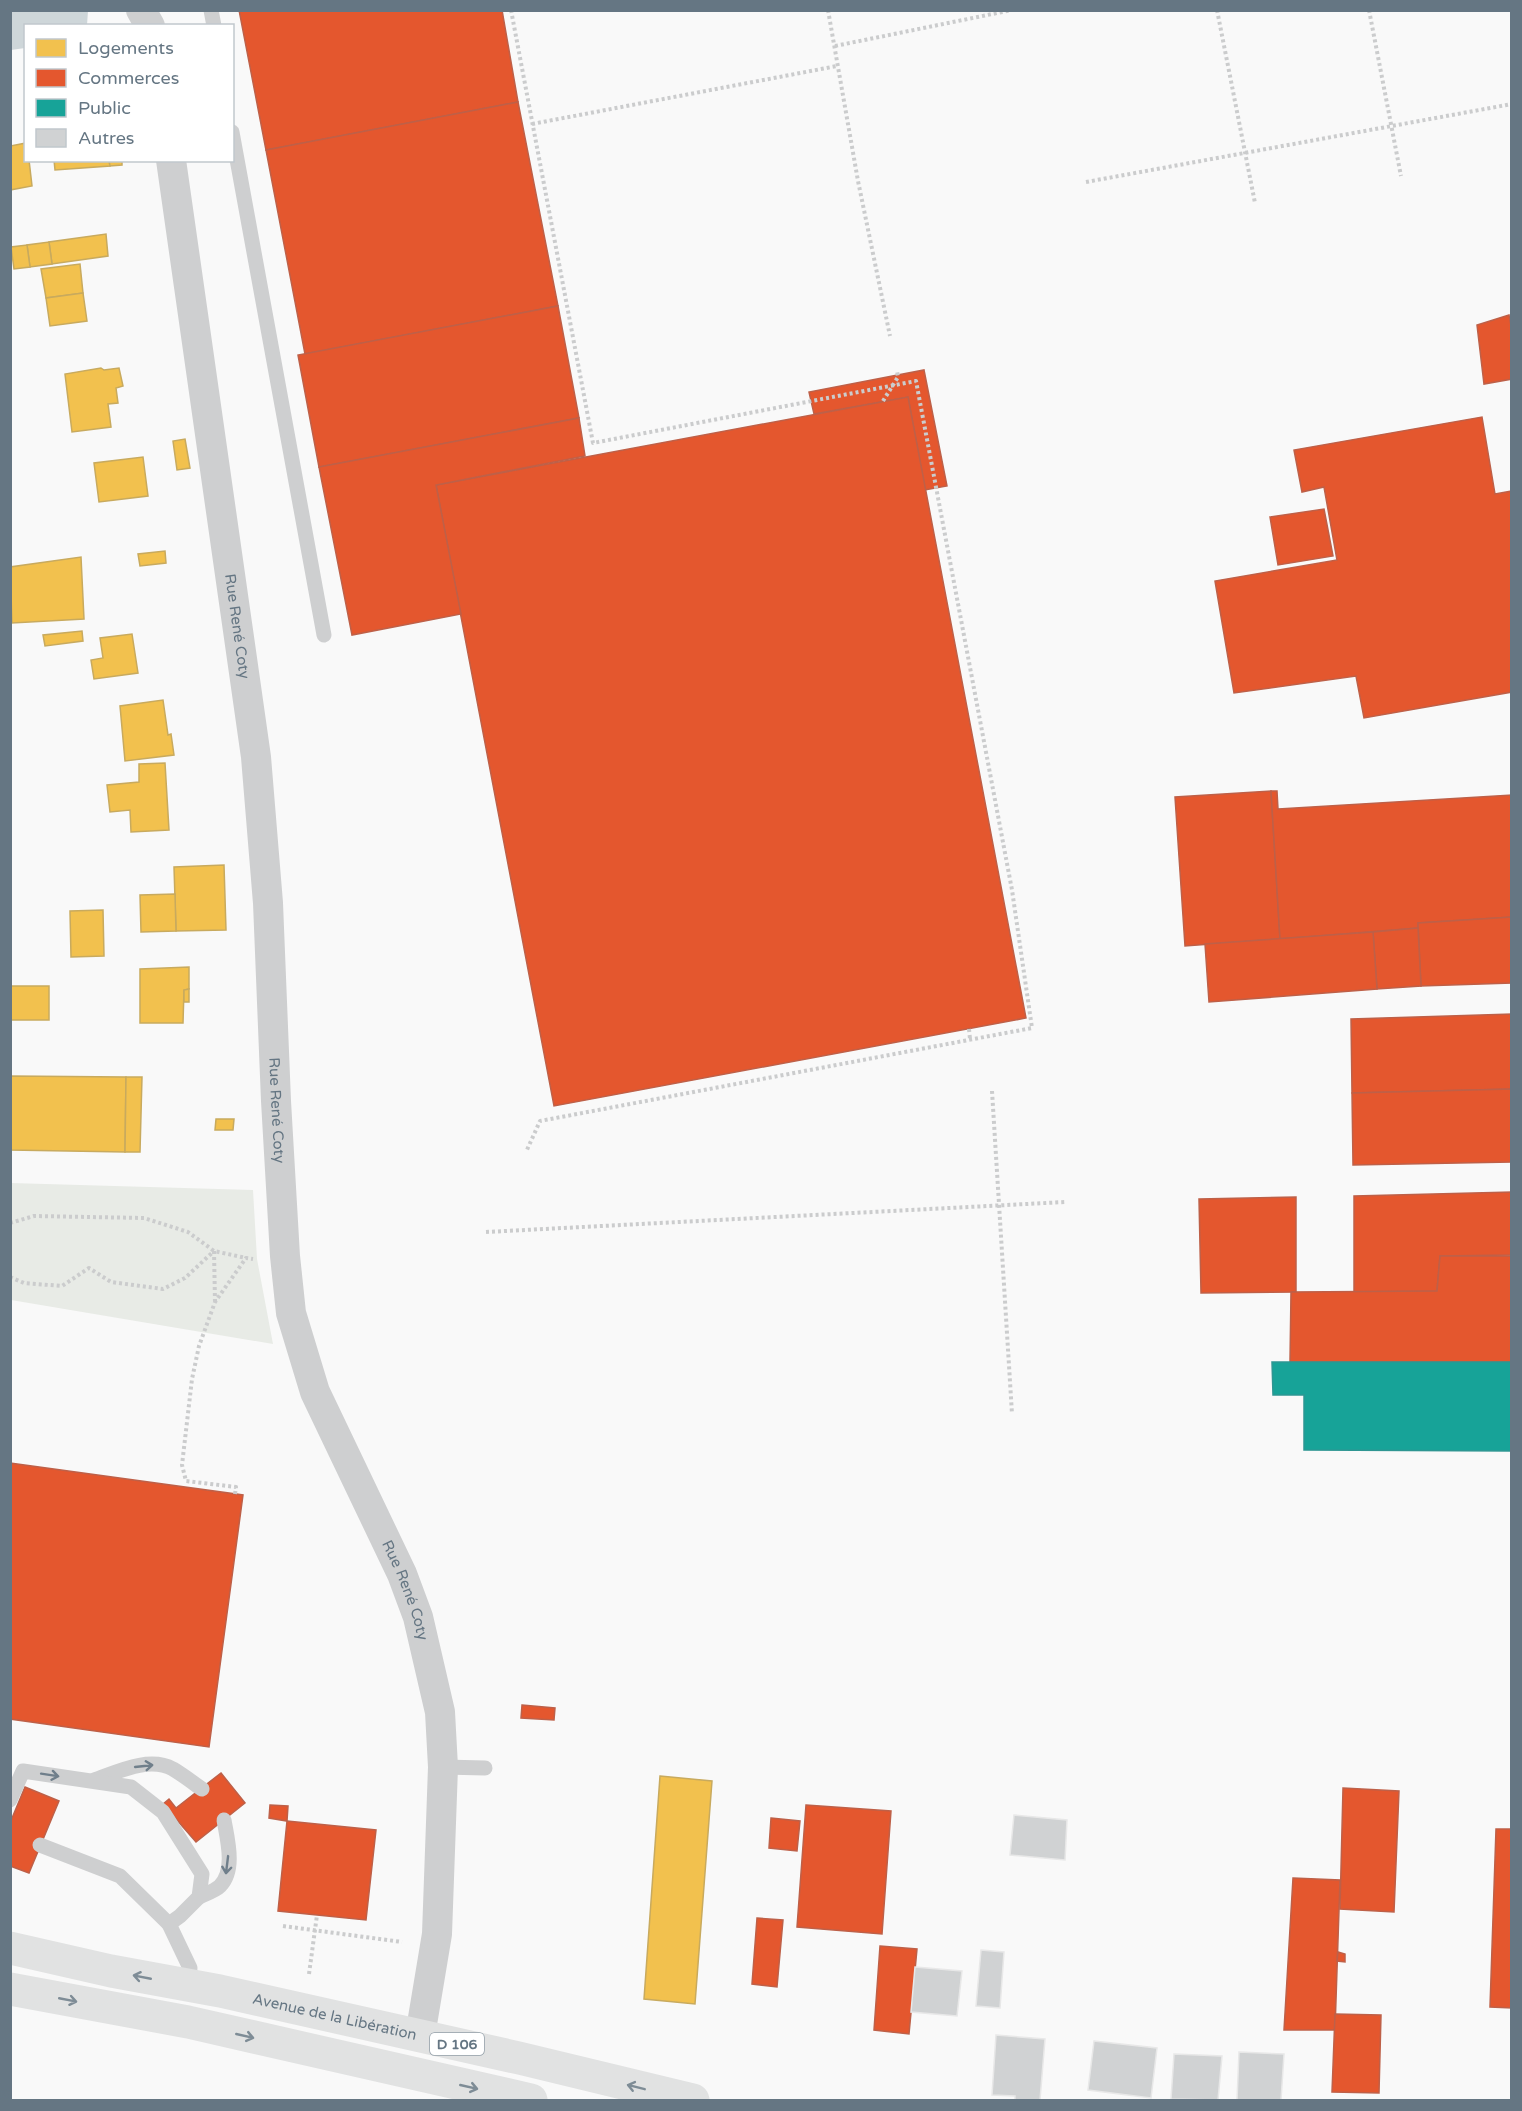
<svg xmlns="http://www.w3.org/2000/svg" width="1522" height="2111" font-family="'Varela Round',sans-serif">
<style>
.green{fill:#e8ebe6}
.water{fill:#ced6d9}
.homes{fill:#f2c14e;stroke:#c8aa5e;stroke-width:1.5}
.shops{fill:#e4572e;stroke:#be6048;stroke-width:1.5}
.public{fill:#17a398;stroke:#2e9692;stroke-width:1.5}
.building{fill:#d0d2d3;stroke:#e8e8e8;stroke-width:1.5}
.lines{fill:none;stroke-linecap:round;stroke-linejoin:round}
.path{stroke:#cbcccd;stroke-width:4;stroke-dasharray:3 3;stroke-linecap:butt}
.service{stroke:#cecfd0;stroke-width:15}
.minor{stroke:#cecfd0;stroke-width:30}
.primary{stroke:#e1e2e2;stroke-width:33}
.oneway{stroke:#707f8b}
.oneway2{stroke:#7e8c96}
.labels{text-anchor:middle;dominant-baseline:central;stroke-width:6;stroke-linejoin:round;paint-order:stroke}
.shield{fill:#fff;stroke:#939fa8;stroke-width:1.5}
.shield-label{font-size:14px;font-weight:bold;fill:#657683}
.street-label{font-size:15px;fill:#657683;stroke:#fff}
</style>
<rect width="100%" height="100%" fill="#f9f9f9"/>
<!-- green -->
<path class="green" d="M11,1183l242,7 4,69 16,85 -262,-44z"/>
<!-- water -->
<path class="water" d="M10,11h78l-1,14 -61,1 -1,22 -14,2z"/>
<!-- homes -->
<g class="homes">
<path d="M26,143v17h3l3,26 -22,4v-44z"/>
<path d="M54,160h55l1,6 -55,4z"/>
<path d="M109,160h13v5l-12,1z"/>
<path d="M106,234l2,22 -56,8 -3,-22z"/>
<path d="M49,242l3,22 -22,3 -3,-22z"/>
<path d="M27,245l3,22 -16,2 -3,-22z"/>
<path d="M80,264l3,29 -37,5 -5,-29z"/>
<path d="M83,293l4,28 -37,5 -4,-28z"/>
<path d="M101,368l3,2 15,-2 4,18 -7,2 2,15 -10,1 3,23 -39,5 -7,-58z"/>
<path d="M185,439l5,29 -13,2 -4,-29z"/>
<path d="M143,457l5,39 -49,6 -5,-39z"/>
<path d="M165,551l1,12 -26,3 -2,-12z"/>
<path d="M81,557l3,62 -72,4 -2,-56z"/>
<path d="M82,631l1,10 -38,5 -2,-11z"/>
<path d="M132,634l6,39 -44,6 -3,-19 12,-2 -3,-20z"/>
<path d="M163,700l5,35 3,-1 3,21 -49,6 -5,-55z"/>
<path d="M165,763l4,67 -38,2 -1,-22 -20,2 -3,-27 32,-3v-18z"/>
<path d="M224,865l2,65 -50,1 -2,-64z"/>
<path d="M175,894l1,37 -35,1 -1,-37z"/>
<path d="M103,910l1,46 -33,1 -1,-46z"/>
<path d="M189,967v22l-5,1 -1,33h-43v-54z"/>
<rect x="10" y="986" width="39" height="34"/>
<path d="M189,989v13h-5v-12z"/>
<path d="M10,1076l116,1 -1,75 -115,-2z"/>
<path d="M126,1077h16l-2,75h-15z"/>
<path d="M216,1119h18l-1,11h-18z"/>
<path d="M660,1776l52,5 -17,223 -51,-5z"/>
</g>
<!-- shops -->
<g class="shops">
<path d="M239,10h263l16,92 -252,48z"/>
<path d="M518,102l40,204 -253,48 -39,-204z"/>
<path d="M558,306l21,112 -260,49 -21,-112z"/>
<path d="M1509,315l3,16v48l-28,5 -7,-59z"/>
<path d="M924,370l23,116 -22,4 -17,-93 -94,17 -5,-22z"/>
<path d="M908,397l118,621 -472,88 -118,-621z"/>
<path d="M1482,417l13,77 17,-3v201l-148,26 -8,-42 -122,17 -19,-112 122,-21 -13,-73 -22,5 -8,-42z"/>
<path d="M579,418l6,38 -149,29 25,129 -109,21 -33,-168z"/>
<path d="M1324,509l9,47 -55,9 -8,-48z"/>
<path d="M1271,791l9,148 -95,7 -10,-149z"/>
<path d="M1271,791h6l1,18 234,-14v122l-94,6v5l-138,11z"/>
<path d="M1512,917v66l-91,3 -3,-63z"/>
<path d="M1418,928l3,58 -44,3 -4,-57z"/>
<path d="M1373,932l4,57 -168,13 -4,-58z"/>
<path d="M1512,1014v75l-160,4 -1,-74z"/>
<path d="M1512,1089v73l-159,3 -1,-72z"/>
<path d="M1512,1192v63l-72,1 -3,35 -83,1v-96z"/>
<path d="M1296,1197v95l-95,1 -2,-94z"/>
<path d="M1440,1256h72v106h-222l1,-70 146,-1z"/>
<path d="M10,1463l233,32 -34,252 -199,-28z"/>
<path d="M522,1705l33,3 -1,12 -33,-2z"/>
<path d="M221,1773l24,30 -49,39 -33,-38 6,-5 7,9z"/>
<path d="M25,1787l34,14 -30,72 -19,-7v-43z"/>
<path d="M1343,1788l56,3 -5,121 -54,-3z"/>
<path d="M270,1805l18,1 -1,15 -18,-3z"/>
<path d="M806,1805l85,6 -9,123 -85,-7z"/>
<path d="M771,1818l29,3 -3,30 -28,-3z"/>
<path d="M287,1821l89,9 -10,90 -88,-9z"/>
<path d="M1496,1829h16v179l-22,-1z"/>
<path d="M1293,1878l47,2 -5,150h-51z"/>
<path d="M757,1918l26,2 -6,67 -25,-3z"/>
<path d="M880,1946l37,3 -8,85 -35,-4z"/>
<path d="M1338,1952l7,2v8l-8,-1z"/>
<path d="M1335,2014l46,1 -2,78 -47,-1z"/>
</g>
<!-- public -->
<path class="public" d="M1272,1362h240v89l-208,-1v-55h-31z"/>
<!-- building -->
<g class="building">
<path d="M1014,1815l53,5 -2,40 -55,-5z"/>
<path d="M981,1950l23,2 -4,56 -24,-2z"/>
<path d="M915,1967l47,4 -5,45 -46,-4z"/>
<path d="M996,2035l49,4 -5,61h-25v-4l-23,-1z"/>
<path d="M1094,2041l63,7 -6,50 -63,-8z"/>
<path d="M1239,2052l45,2 -3,46h-44z"/>
<path d="M1174,2054l48,2 -4,44 -47,-1z"/>
</g>
<g class="lines">
<!-- path -->
<g class="path">
<path d="M511,10l82,433 323,-62 96,509 20,138 -492,93 -14,31"/>
<path d="M828,10l30,171 32,155"/>
<path d="M1217,10l38,193"/>
<path d="M1369,10l32,166"/>
<path d="M835,46l177,-36"/>
<path d="M532,124l305,-58"/>
<path d="M1086,182l426,-78"/>
<path d="M883,401l15,-24 -1,-6"/>
<path d="M969,1029l1,10"/>
<path d="M992,1091l20,323"/>
<path d="M10,1223l24,-7 110,2 44,14 26,19 32,7"/>
<path d="M486,1232l579,-30"/>
<path d="M214,1251l1,50"/>
<path d="M10,1277l14,6 38,3 27,-18 22,14 52,7 22,-11 29,-27"/>
<path d="M235,1494l1,-7 -50,-6 -4,-16 10,-86 7,-33 16,-44 31,-44 7,1"/>
<path d="M283,1926l119,16"/>
<path d="M309,1974l8,-59"/>
</g>
<!-- service -->
<g class="service">
<path d="M211,10l3,16"/>
<path d="M232,132l92,503"/>
<path d="M443,1767l42,1"/>
<path d="M94,1780c23,-8 55,-24 79,-11 10,6 19,13 29,20"/>
<path d="M10,1800l13,-29 108,16 32,25 39,62 -3,23 -19,19 -11,8"/>
<path d="M40,1845l80,31 49,48 21,44 -2,18"/>
<path d="M199,1897c6,-3 16,-6 21,-11 16,-16 7,-48 4,-66"/>
</g>
<!-- minor -->
<g class="minor">
<path d="M141,10l9,16"/>
<path id="s1" d="M171,160l85,597 12,146 8,198 9,155 6,57 24,79 87,182 16,43 22,95 3,55 -6,167 -17,102"/>
</g>
<!-- primary -->
<g class="primary">
<path id="s2" d="M10,1948l101,23 109,20 299,67 174,42"/>
<path d="M10,1989l178,33 343,78"/>
</g>
</g>
<!-- one-way arrows -->
<defs><path id="oneway-shaft" d="M-6 0H5M1.5-3L5.5 0L1.5 3" fill="none" stroke-width="1.6" stroke-linecap="round" stroke-linejoin="round" transform="scale(1.5)"/></defs>
<g class="oneway">
<use href="#oneway-shaft" transform="translate(144 1766) rotate(-6)"/>
<use href="#oneway-shaft" transform="translate(50 1775) rotate(9)"/>
<use href="#oneway-shaft" transform="translate(227 1865) rotate(97)"/>
</g>
<g class="oneway2">
<use href="#oneway-shaft" transform="translate(142 1977) rotate(-169)"/>
<use href="#oneway-shaft" transform="translate(68 2000) rotate(11)"/>
<use href="#oneway-shaft" transform="translate(245 2036) rotate(13)"/>
<use href="#oneway-shaft" transform="translate(469 2087) rotate(13)"/>
<use href="#oneway-shaft" transform="translate(636 2087) rotate(-166)"/>
</g>
<g class="labels">
<!-- shield labels -->
<rect class="shield" x="430" y="2033" width="54" height="22" rx="4.5"/>
<g class="shield-label">
<text x="457" y="2044">D 106</text>
</g>
<!-- street labels -->
<g class="street-label">
<text stroke="none"><textPath href="#s1" startOffset="471">Rue René Coty</textPath></text>
<text stroke="none"><textPath href="#s1" startOffset="957">Rue René Coty</textPath></text>
<text stroke="none"><textPath href="#s1" startOffset="1461">Rue René Coty</textPath></text>
<text stroke="none"><textPath href="#s2" startOffset="332">Avenue de la Libération</textPath></text>
</g>
</g>
<!-- border -->
<rect width="1522" height="2111" fill="none" stroke="#657683" stroke-width="24"/>
<!-- legend -->
<rect x="24" y="24" width="210" height="138" fill="#ffffff" stroke="#c1c8cd" stroke-width="1.5"/>
<rect x="36" y="39" width="30" height="18" fill="#f2c14e" stroke="#c1c8cd" stroke-width="1.5"/>
<text x="78" y="54" font-size="18" fill="#657683">Logements</text>
<rect x="36" y="69" width="30" height="18" fill="#e4572e" stroke="#c1c8cd" stroke-width="1.5"/>
<text x="78" y="84" font-size="18" fill="#657683">Commerces</text>
<rect x="36" y="99" width="30" height="18" fill="#17a398" stroke="#c1c8cd" stroke-width="1.5"/>
<text x="78" y="114" font-size="18" fill="#657683">Public</text>
<rect x="36" y="129" width="30" height="18" fill="#d0d2d3" stroke="#c1c8cd" stroke-width="1.5"/>
<text x="78" y="144" font-size="18" fill="#657683">Autres</text>
</svg>
